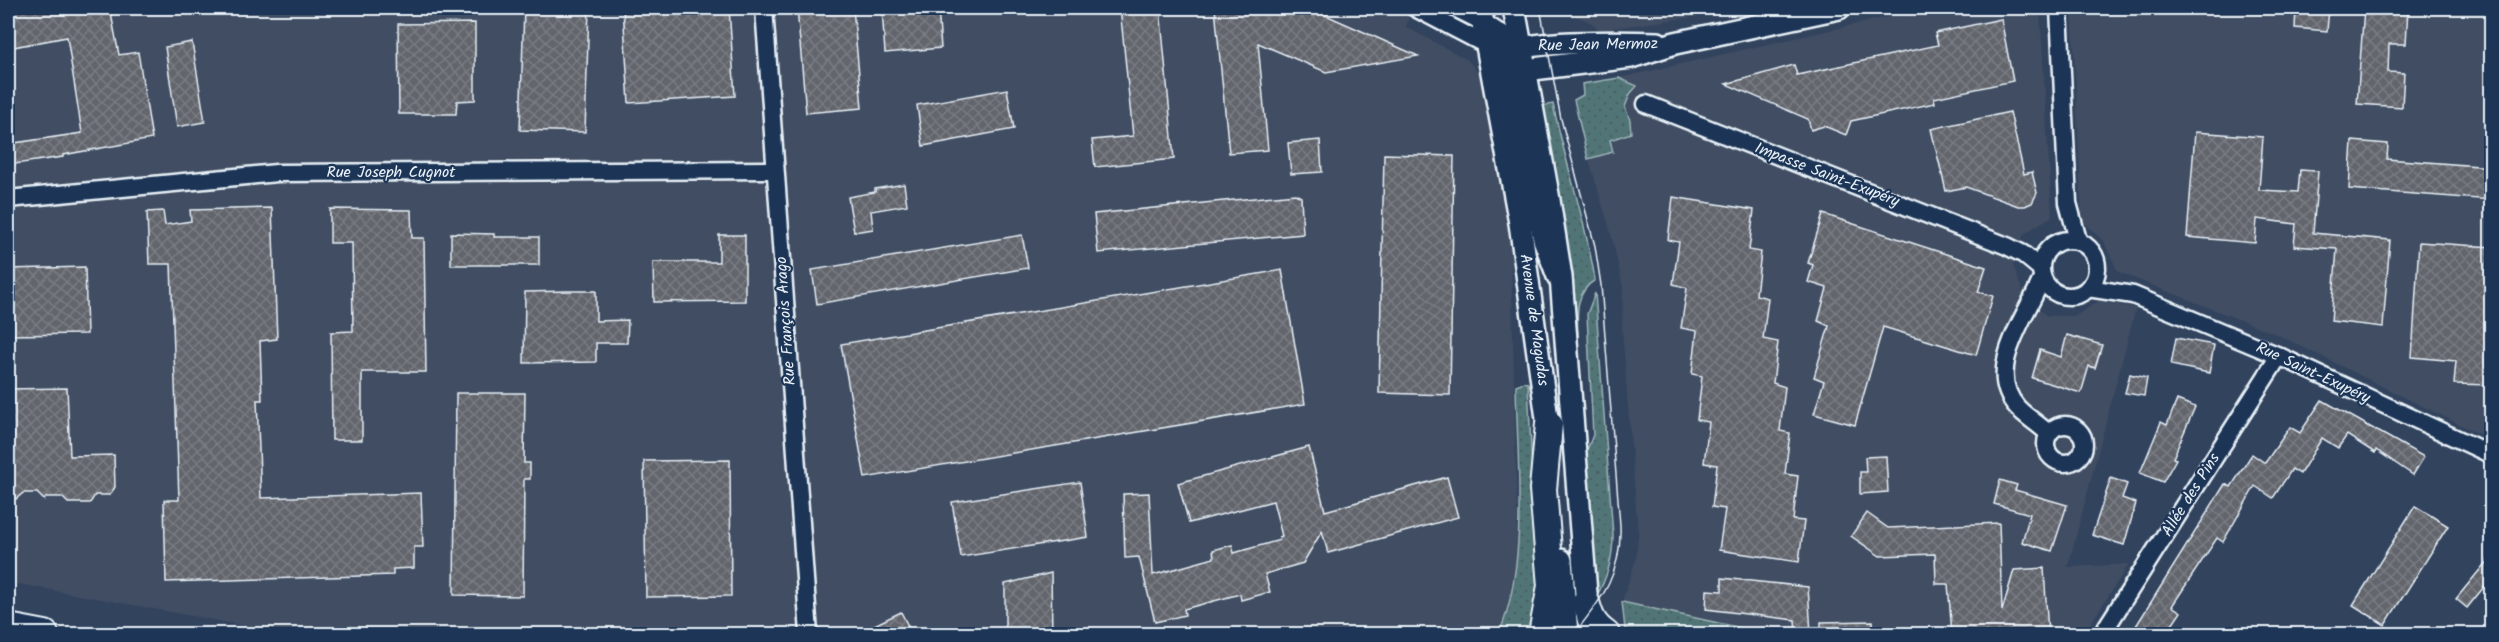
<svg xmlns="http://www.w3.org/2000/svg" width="2499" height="642" font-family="Kalam,sans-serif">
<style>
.built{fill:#414d62}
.grass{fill:url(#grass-dots);stroke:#9cb3b8;stroke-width:1.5}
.building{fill:url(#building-cross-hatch);stroke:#e8f1f8;stroke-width:1.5}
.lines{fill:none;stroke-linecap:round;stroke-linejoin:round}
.minor-casing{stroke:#e8f1f8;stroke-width:21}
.major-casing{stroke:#e8f1f8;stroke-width:26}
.highway-casing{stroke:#e8f1f8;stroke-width:30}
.minor{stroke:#1d3557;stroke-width:16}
.major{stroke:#1d3557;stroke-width:21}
.highway{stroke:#1d3557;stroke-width:26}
.tram{stroke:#e8f1f8;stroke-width:1.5}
.labels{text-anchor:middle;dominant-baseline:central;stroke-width:4.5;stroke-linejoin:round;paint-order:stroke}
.street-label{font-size:16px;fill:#e8f1f8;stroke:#1d3557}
</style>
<defs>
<pattern id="grass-dots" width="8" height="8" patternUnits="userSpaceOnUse" patternTransform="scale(1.5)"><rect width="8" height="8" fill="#517577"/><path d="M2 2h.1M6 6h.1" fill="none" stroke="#4c5e60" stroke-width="1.8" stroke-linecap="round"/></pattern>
<pattern id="building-cross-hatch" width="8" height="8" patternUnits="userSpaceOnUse" patternTransform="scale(1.5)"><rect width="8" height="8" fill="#63656d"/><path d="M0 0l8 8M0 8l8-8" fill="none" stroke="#797c83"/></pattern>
</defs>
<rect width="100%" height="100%" fill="#32435e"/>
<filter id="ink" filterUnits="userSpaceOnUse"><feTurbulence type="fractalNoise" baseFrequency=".0167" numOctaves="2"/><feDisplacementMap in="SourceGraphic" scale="12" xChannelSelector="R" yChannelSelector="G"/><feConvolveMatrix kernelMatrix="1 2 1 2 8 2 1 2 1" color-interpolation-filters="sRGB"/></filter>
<g filter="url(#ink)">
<!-- built -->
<g class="built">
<path d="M8,8h1404l-6,19 62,33 12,16 31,170 7,314 -13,60 -6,14h-1211l-280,-52z"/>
<path d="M1564,8h195l-160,22 -7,-7 -27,-11z"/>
<path d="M1927,8h113l12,208 -28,18 -11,31 12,32 22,19h28l24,-15 37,7 -68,259 61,-3 -45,70h-312l-150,-32 14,-43 2,-25 -16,-205 1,-42 -12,-53 -30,-101 -7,-33 9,-5 -1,-11 37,-6z"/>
<path d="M2072,8h419v432l-215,-106 -158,-62 -14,-30 -22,-22z"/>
</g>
<!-- grass -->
<g class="grass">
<path d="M1619,78l18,8 -7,8 -5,13 5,13 1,13 -21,7 3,12 -25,7 -14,-59 9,-5 -1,-11z"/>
<path d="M1553,104c12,59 33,116 42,176 -26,16 -15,47 -17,73l-37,-247z"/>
<path d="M1595,293l18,242c0,23 -5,42 -17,62l-12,-140 9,-22 -6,-121z"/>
<path d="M1524,382l4,1 10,218 -9,33h-30c30,-71 18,-172 17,-249z"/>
<path d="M1622,602l133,29 1,3h-119l-12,-5z"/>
</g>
<!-- building -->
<g class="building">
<path d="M8,8h102l9,47 19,-3 14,87 -89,16v2l-55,8v-21l74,-11 -15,-96 -59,11z"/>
<path d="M524,8h65l-4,124 -65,-2z"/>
<path d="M623,8h106l6,88 -106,7z"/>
<path d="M797,8h56l9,100 -56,5z"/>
<path d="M882,8h56l3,40 -56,5z"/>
<path d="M1120,8h40l14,151 -79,8 -3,-27 41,-4z"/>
<path d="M1215,8h95l108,48 -92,16 -68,-29 10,107 -39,3z"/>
<path d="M2296,8h33l-2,23 -32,-3z"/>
<path d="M2364,8h44l-2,36h-17l-1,28 16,1 -2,34 -45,-3z"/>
<path d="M2001,19l12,62 -79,17 1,5 -84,18 -5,14 -22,-9 -13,4 -3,-11 -82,-35 68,-19 3,10 141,-30 -3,-12z"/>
<path d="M475,23v77l-18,1 -1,13h-57l-1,-90z"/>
<path d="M192,42l13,80 -28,5 -12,-80z"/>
<path d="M1007,89l7,40 -91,17 -6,-41z"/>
<path d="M2010,112l14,62 8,-2 5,21 -5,10 -7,3h-7l-52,-19 -20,4 -15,-62z"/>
<path d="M2195,132l68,5 -4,53 39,2 2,-22 18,1 -5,62 77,7 -7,87 -52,-6 6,-72 -43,-3 2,-22 -39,-5 -2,24 -68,-6z"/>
<path d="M1320,140l2,32 -31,2 -3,-31z"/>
<path d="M2352,141l36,3 -1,15 105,8v33l-143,-11z"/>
<path d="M1384,154l70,2 -4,239 -71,-2z"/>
<path d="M904,184l3,21 -36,6 2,18 -19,3 -6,-35 27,-5v-3z"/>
<path d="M1295,194l6,3 2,37 -205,19 -4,-39z"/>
<path d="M1673,197l81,13 -5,40 12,2 -5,43 12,3 -5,41 15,3 -5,41 12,4 -5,44 10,2 -5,41 13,2 -5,44 11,1 -5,41 -80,-12 6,-41 -13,-2 5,-42 -13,-2 5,-41 -12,-2 5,-44 -10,-2 5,-43 -16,-3 6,-40 -14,-4 6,-42 -11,-2z"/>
<path d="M272,208l5,131 -17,2 2,59h-5l4,98 160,-5 2,54h-9v21l-21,1v6l-227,7 -2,-82h15l-8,-236h-22l-2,-52 16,-1 2,14 26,-4 -1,-11z"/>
<path d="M330,209l81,1 1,28h12l2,134h-64v68h-30l-1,-108 22,-1 -1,-88h-22z"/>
<path d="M1823,214l163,53 -8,25 15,4 -17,59 -93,-28 -28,98 -41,-11 10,-33 -10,-4 15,-51 -11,-5 9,-33 -19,-6 5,-17 -5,-2z"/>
<path d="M451,233l43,1v3h45v28h-88z"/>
<path d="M719,235h26v66l-91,1 -1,-40h66z"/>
<path d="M1022,235l6,33 -211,36 -5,-34z"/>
<path d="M2419,242l73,5v138l-38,-1 2,-23 -44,-4z"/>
<path d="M85,267l2,67 -79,1v-66z"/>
<path d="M1282,270l23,134 -440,74 -24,-134z"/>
<path d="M568,291h28v30l32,-1 -1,23h-31v19l-72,1 1,-71z"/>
<path d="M2067,335l35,10 -7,23 -6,-2 -8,27 -49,-15 8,-28 21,7z"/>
<path d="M2176,338l38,7 -5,28 -38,-8z"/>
<path d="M2130,374l17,4 -3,18 -19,-3z"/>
<path d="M67,388l3,68 44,-1 1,32 -5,8h-15l-5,8h-22l-6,-6h-15l-3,3 -7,-7h-14l-7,6 -8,-7v-103z"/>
<path d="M456,393h69l-1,70h6v16h-6l-1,117 -69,-1z"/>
<path d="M2177,400l18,7 -22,51 3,1 -13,23 -23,-9 21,-51 6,3z"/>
<path d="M2322,400l102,57 -11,18 -37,-25 -1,3 -28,-18 -9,13 -16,-10 -22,36 -8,-5 -19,29 -18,-12 -32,56 -6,-4 -45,68 9,6 -15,22h-35l94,-150 6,3 21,-33 13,9 25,-36 10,6z"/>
<path d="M1309,447l16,64 122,-34 11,40 -130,36 -6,-22 -19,32 -38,11 5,18 -29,8 -1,-6 -56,15 1,6 -30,7 -16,-65 -14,1 -2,-64 26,-1 4,82 61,-17 -1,-8 19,-5 2,8 46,-13 -1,-3 3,-1 -9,-35 -84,22 -11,-40z"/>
<path d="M1886,456l2,36 -28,2v-22h6l-1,-15z"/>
<path d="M730,460l1,136 -85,1 -2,-136z"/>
<path d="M2111,478l16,6 -5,14 14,5 -12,42 -32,-10z"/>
<path d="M2000,480l17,5 -2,5 52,15 -15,46 -30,-9 8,-28 -36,-10z"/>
<path d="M1080,482l8,55 -127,20 -9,-55z"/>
<path d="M2415,506l33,20 -63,99 -32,-20z"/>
<path d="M1867,513l21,15 111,-5 3,88 12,-41 30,-2 4,66h-96l-4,-50h-12l-1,-30 -55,2 -29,-20z"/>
<path d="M2492,555v22l-25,31 -11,-9z"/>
<path d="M1051,573l1,61h-47v-50z"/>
<path d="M1722,578l86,9 3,46h-15l-1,-13 -89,-11 1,-19 15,1z"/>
<path d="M901,612l11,22h-56z"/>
<path d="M1873,621l1,13h-53v-12z"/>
</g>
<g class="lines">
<!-- minor casing -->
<g class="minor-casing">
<g id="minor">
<path d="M764,8l45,626"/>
<path d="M1415,8l73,38"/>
<path d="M1455,8l28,14 38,25"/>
<path d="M2059,8l9,195 10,37"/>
<path d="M1487,27l19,31 27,143 9,40 14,37"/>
<path d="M1646,104l361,142 16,8 17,14"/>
<path d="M8,199l269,-26 498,-3"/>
<circle cx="2069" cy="268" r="28"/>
<path d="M2042,278c-14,37 -59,91 -25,129 9,10 22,17 32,27"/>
<path d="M2088,288l45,7 146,61 213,99"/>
<circle cx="2065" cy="444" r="19"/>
<path d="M2102,634l177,-278"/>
</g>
</g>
<!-- major casing -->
<g class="major-casing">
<g id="major">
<path d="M1480,8l40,215 30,217"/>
<path d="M1514,8l35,192 12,77 27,342"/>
<path d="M1525,70l106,-13 44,-14 164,-35"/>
<path d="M1494,81c5,-9 8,-22 16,-29 16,-12 123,-10 148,-9"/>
<path d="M1561,560l6,74"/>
</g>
</g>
<!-- highway casing -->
<g class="highway-casing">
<g id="highway">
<path d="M1586,602c4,15 7,23 20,32"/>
<path d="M8,627l37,7"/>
<path d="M1542,634l9,-48 -8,-97 6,-65"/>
</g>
</g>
<!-- minor -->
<use href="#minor" class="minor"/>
<!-- major -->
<use href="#major" class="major"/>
<!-- highway -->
<use href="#highway" class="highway"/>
<!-- tram -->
<path class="tram" d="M1540,8l21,111 34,127 6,39 19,240c2,48 -17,73 -46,109"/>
</g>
</g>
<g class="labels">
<!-- street labels -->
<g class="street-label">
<text transform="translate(1598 45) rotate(-1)">Rue Jean Mermoz</text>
<text x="391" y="172">Rue Joseph Cugnot</text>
<text transform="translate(1827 175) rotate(21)">Impasse Saint-Exupéry</text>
<text transform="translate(1534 320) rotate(82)">Avenue de Magudas</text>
<text transform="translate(786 321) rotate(-94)">Rue François Arago</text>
<text transform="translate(2313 373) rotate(25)">Rue Saint-Exupéry</text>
<text transform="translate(2191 495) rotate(-58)">Allée des Pins</text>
</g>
</g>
<!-- margin -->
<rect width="2499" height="642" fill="none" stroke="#1d3557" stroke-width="30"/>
<rect x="15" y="15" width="2469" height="612" fill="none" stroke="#e8f1f8" stroke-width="2" filter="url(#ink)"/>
</svg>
